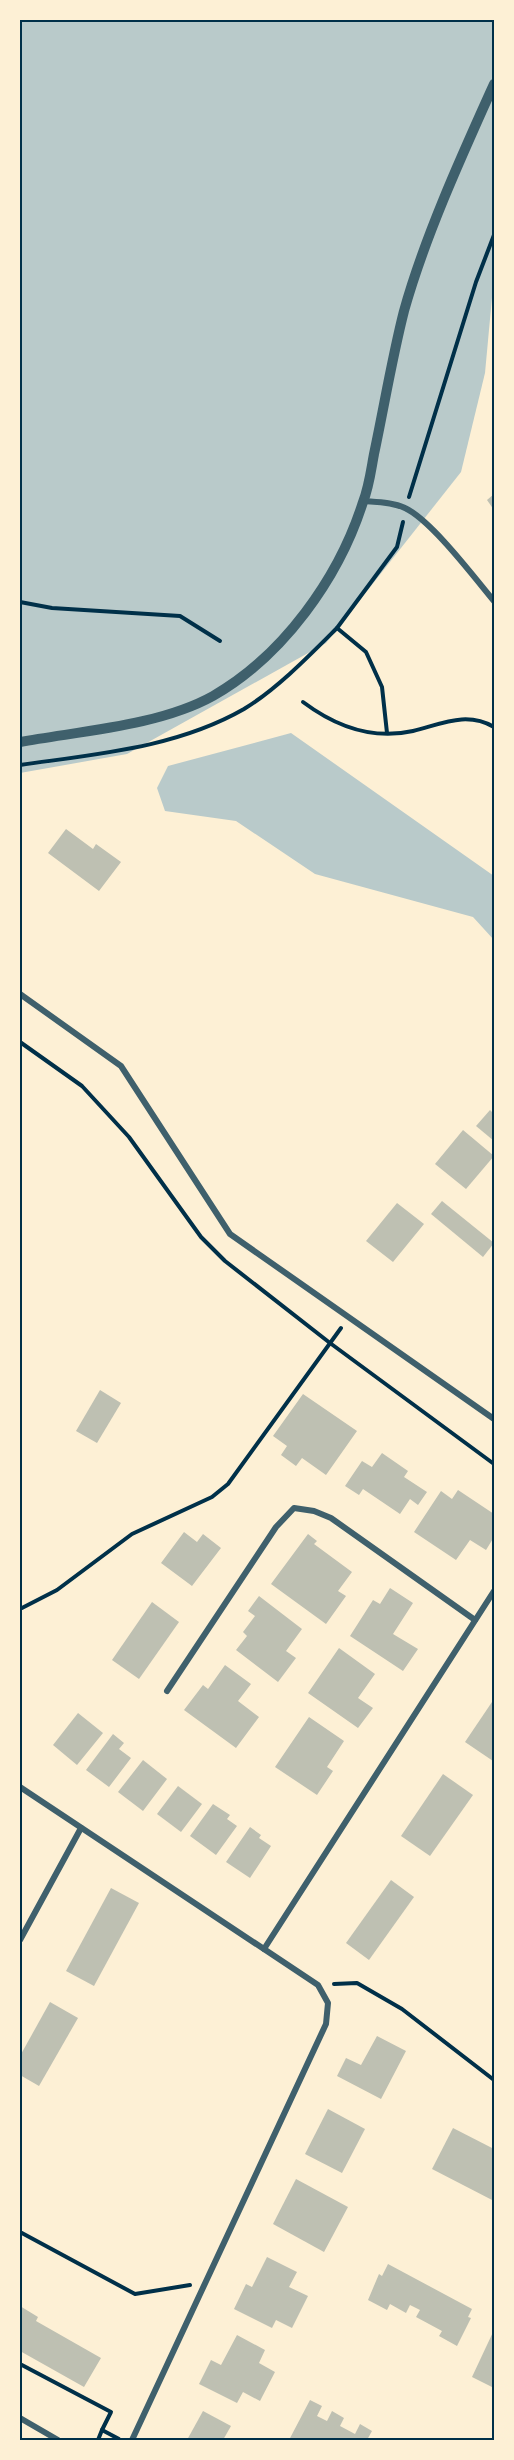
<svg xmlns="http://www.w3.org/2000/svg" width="514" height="2460" font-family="'Nunito Sans',sans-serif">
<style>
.green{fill:#b9caca}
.building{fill:#bec0b2}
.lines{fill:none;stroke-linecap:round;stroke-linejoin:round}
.path{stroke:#003049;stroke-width:4}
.minor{stroke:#3f606c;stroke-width:6}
.tertiary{stroke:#3f606c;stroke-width:10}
.neatline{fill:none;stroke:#003049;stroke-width:2}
</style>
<rect width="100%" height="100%" fill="#fdf0d5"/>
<!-- green -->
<g class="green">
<path d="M20,20h474v256l-9,97 -24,99 -135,171 -199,111 -107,19z"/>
<path d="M291,733l203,143v64l-21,-23 -158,-43 -79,-53 -71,-10 -8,-23 11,-22z"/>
</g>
<!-- building -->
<g class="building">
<path d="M494,494v16l-7,-10z"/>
<path d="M66,829l27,20 3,-5 25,18 -22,29 -51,-38z"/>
<path d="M490,1110l4,4v27l-18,-15z"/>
<path d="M463,1130l31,26 -28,33 -31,-25z"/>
<path d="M442,1201l52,42 -11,14 -52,-43z"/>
<path d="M397,1203l27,21 -31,38 -27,-21z"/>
<path d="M100,1390l21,13 -24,40 -21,-12z"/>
<path d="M303,1394l54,37 -31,44 -24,-17 -6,8 -15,-11 6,-9 -14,-10z"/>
<path d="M382,1453l26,18 -4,6 23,15 -9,13 -8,-6 -10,15 -37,-25 -4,6 -14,-9 17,-25 10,6z"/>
<path d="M458,1490l36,24v23l-8,13 -16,-10 -14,20 -42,-28 27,-41 11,8z"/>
<path d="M184,1532l13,10 6,-8 18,14 -29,38 -31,-23z"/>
<path d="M308,1534l9,7 -3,3 38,28 -14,19 8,5 -20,28 -55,-40z"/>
<path d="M390,1588l23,15 -20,31 25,15 -15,22 -53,-35 23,-36 7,4z"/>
<path d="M259,1596l43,33 -16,22 10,7 -18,24 -42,-32 11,-14 -4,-4 12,-16 -7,-5z"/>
<path d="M152,1602l27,20 -40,57 -27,-19z"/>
<path d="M339,1648l36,26 -17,24 15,10 -15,20 -50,-35z"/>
<path d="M225,1665l26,19 -13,17 21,16 -23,31 -52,-38 19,-25 5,4z"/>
<path d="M494,1699v60l-1,2 -28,-19z"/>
<path d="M78,1713l25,20 -26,32 -24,-20z"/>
<path d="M309,1717l35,24 -17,26 6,4 -16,24 -42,-28z"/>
<path d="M113,1734l11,9 -5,6 12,9 -22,29 -23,-17z"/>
<path d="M143,1760l24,19 -24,32 -25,-19z"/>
<path d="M443,1774l30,21 -43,61 -29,-20z"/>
<path d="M178,1786l24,18 -21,28 -24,-18z"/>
<path d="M213,1804l17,11 -3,4 10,7 -21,29 -26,-19z"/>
<path d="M250,1827l11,8 -2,3 12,8 -21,32 -24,-16z"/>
<path d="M391,1880l23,17 -45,63 -23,-17z"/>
<path d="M111,1888l28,15 -45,83 -28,-15z"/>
<path d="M50,2002l28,16 -39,68 -19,-11v-19z"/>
<path d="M377,2036l29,15 -25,48 -44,-23 9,-18 15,7z"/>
<path d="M328,2109l37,20 -23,44 -37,-19z"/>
<path d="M453,2128l41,21v52l-62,-32z"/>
<path d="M296,2179l52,28 -24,45 -51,-28z"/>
<path d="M267,2257l30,15 -8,15 19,9 -16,32 -16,-8 -4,8 -38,-19 12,-25 6,3z"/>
<path d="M388,2264l84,45 -4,8 3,1 -14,28 -18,-10 3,-5 -26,-14 4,-7 -10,-5 -4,8 -16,-9 -3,6 -19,-10 11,-26 3,2z"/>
<path d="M20,2306l18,11 -2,4 65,37 -17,29 -64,-36z"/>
<path d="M494,2330v58l-22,-11z"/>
<path d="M237,2335l28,15 -6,13 16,9 -15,29 -17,-9 -6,11 -38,-19 12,-24 10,5z"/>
<path d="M310,2400l12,6 -5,10 10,5 5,-10 12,7 -4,8 15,8 5,-10 12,7 -5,9h-78z"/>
<path d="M203,2411l28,15 -8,14h-36z"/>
</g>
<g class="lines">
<!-- path -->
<g class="path">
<path d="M409,497l67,-215 18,-47"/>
<path d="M20,602l32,6 128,8 40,25"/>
<path d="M303,702c32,24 70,38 110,29 29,-7 53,-20 81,-4"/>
<path d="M387,733l-5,-46 -16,-35 -29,-24 60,-81 6,-25"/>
<path d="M20,765c76,-11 156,-17 224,-56 33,-20 66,-54 93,-81"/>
<path d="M20,1042l62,44 47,51 72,100 24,24 105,82 164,121"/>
<path d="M20,1609l37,-19 75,-56 80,-37 16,-13 113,-156"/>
<path d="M334,1984l23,-1 45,26 92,71"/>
<path d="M20,2232l115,62 55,-9"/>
<path d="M20,2364l91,48 -9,18 17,9"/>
<path d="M98,2440l4,-10"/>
</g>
<!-- minor -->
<g class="minor">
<path d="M364,501c13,1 29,1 41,7 26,12 69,69 89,93"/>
<path d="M20,994l101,72 109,168 264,185"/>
<path d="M167,1691l109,-164 18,-19 20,3 17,7 144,102"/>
<path d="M20,1787l298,198 10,18 -2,21 -194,416"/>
<path d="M20,1940l61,-112"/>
<path d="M264,1949l230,-358"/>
<path d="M20,2418l38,22"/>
</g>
<!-- tertiary -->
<path class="tertiary" d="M20,742c60,-11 139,-16 193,-46 70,-40 126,-118 150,-194 6,-15 8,-32 11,-48 10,-47 18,-96 30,-143 21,-75 58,-156 90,-227"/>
</g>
<!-- border -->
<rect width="514" height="2460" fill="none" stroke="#fdf0d5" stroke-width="42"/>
<rect x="21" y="21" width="472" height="2418" class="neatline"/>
</svg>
